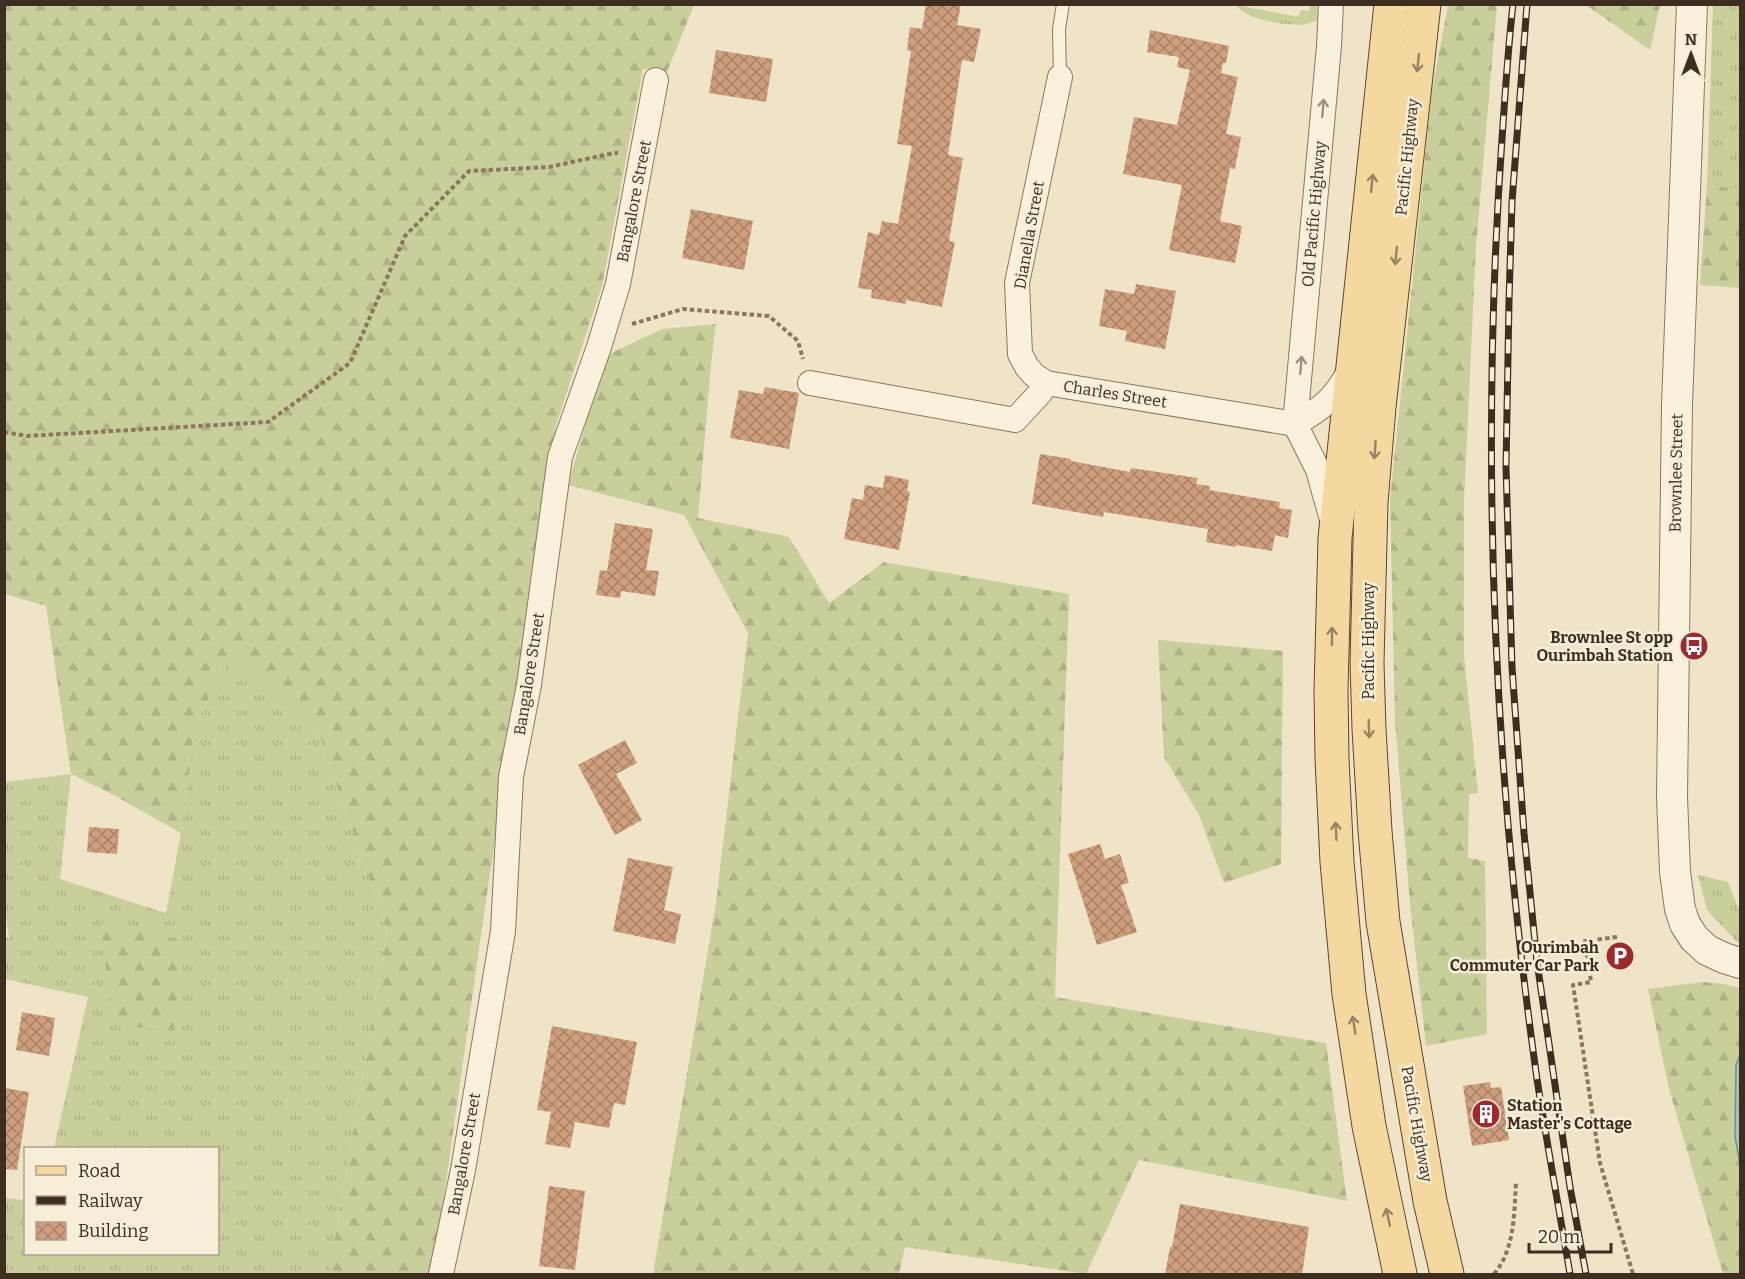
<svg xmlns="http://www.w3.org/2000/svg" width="1745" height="1279" font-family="Bitter,serif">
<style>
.grass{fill:url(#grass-tufts)}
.forest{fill:url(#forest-firs)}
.water{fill:url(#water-ripples);stroke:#6f938a;stroke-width:1.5}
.building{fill:url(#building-cross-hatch)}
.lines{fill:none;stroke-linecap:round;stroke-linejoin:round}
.service-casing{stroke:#8d765c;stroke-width:14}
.minor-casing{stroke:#8d765c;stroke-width:26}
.tertiary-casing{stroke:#8d765c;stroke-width:32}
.primary-casing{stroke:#5b4430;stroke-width:35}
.path{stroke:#8d765c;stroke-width:4;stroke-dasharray:4.5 3;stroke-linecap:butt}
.service{stroke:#faf1dc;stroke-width:12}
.minor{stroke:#faf1dc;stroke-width:24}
.tertiary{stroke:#faf1dc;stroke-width:30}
.primary{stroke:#f3d9a0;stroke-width:33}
.rail-casing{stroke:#3d2e20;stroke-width:7}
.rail{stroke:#f7eed8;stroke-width:4.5;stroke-dasharray:14;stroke-linecap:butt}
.oneway{stroke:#988460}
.oneway2{stroke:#9c907e}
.labels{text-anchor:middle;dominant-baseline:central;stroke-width:5;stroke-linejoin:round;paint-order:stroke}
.street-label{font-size:16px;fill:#3d2e20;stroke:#f7eed8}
.poi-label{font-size:16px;font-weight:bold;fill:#3d2e20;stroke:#f7eed8;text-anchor:end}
</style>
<defs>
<pattern id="grass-tufts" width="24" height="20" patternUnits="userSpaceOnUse" patternTransform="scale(1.5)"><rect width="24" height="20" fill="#c9cf9b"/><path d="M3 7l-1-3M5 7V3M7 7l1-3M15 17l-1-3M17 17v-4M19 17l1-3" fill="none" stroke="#aeb285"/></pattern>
<pattern id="forest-firs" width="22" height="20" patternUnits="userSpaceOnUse" patternTransform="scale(1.5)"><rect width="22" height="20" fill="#c9cf9b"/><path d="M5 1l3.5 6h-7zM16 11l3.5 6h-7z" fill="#aeb285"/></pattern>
<pattern id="water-ripples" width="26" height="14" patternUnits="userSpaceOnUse" patternTransform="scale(1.5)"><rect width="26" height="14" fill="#a9c4bc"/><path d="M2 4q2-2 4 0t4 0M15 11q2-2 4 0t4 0" fill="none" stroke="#8ba098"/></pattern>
<pattern id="building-cross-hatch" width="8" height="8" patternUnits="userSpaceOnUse" patternTransform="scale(1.5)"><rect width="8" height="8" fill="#cf9f7d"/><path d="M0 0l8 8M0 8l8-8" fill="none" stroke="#a98266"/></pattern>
</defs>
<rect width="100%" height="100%" fill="#f0e4c8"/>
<!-- grass -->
<g class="grass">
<path d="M1236,5l63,12 2,-7 8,1 1,-6h8l-1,16c-6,1 -12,4 -18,4 -18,-1 -53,-5 -63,-20z"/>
<path d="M1713,5h27v184l-33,-4z"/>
<path d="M232,651l88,85 67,195 -58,343h-324v-76l20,2 1,54h192v-106h-164l34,-151 -83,-18 -1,-42 5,1 -5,-39 1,-117 66,-8 -11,105 106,34 15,-80 15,-110z"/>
<path d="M1698,875l30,7 12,30v30h-3l-30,-32z"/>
</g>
<!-- forest -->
<g class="forest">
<path d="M4,5h690l-27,67 -24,-3 -41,217 -46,139 -33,231 -38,251 -52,367h-104l58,-343 -67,-195 -88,-84 -36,71 -15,110 -73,-41 -37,-18 -25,-168 -41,-12z"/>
<path d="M1448,5h49l-21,241 -12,255v154l14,138 -9,1 -1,64 17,3 2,173 -61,12 -16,-142 -15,-183 -5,-222 42,-409z"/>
<path d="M1586,5h74l-10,45z"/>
<path d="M1707,185l33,4v99l-40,-3z"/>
<path d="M716,324l-5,41 -13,153 91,19 40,66 55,-41 185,32 -14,403 271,46 21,158 -208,-41 -53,114 -181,-27 -6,27h-246l63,-371 32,-270 -64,-118 -116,-30 37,-129 57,-27z"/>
<path d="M1158,640l125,11 -2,213 -57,19 -25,-68 -35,-58z"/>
<path d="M101,922l80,18 -7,92 -62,-8z"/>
<path d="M1703,982l20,2 17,4v67l-4,10 -1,72 5,27v110h-17l-54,-185 -21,-100z"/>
</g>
<!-- water -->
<path class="water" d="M1740,1055v109l-5,-27 1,-72z"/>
<!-- building -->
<g class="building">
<path d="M926,4h35l-4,21 24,4 -7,33 -12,-2 -14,95 15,3 -14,83 6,1 -13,65 -36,-7v4l-35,-6 1,-8 -14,-2 10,-56 11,3 3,-14 16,3 14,-78 -15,-2 14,-93 -4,-1 3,-23 12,2z"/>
<path d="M1150,30l79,16 -3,17h-3l-2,10 17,4 -12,57 15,3 -6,32 -5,-1 -10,53 22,5 -7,37 -66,-13 13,-65 -59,-11 11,-57 43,8 13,-55 -13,-3 2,-10 -32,-5z"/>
<path d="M716,50l57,9 -7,43 -57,-9z"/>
<path d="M691,209l62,12 -9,49 -62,-12z"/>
<path d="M1136,284l40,7 -11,58 -40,-8 2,-10 -28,-5 6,-37 29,5z"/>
<path d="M765,387l34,6 -10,56 -59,-11 9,-48 24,4z"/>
<path d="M1040,454l31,5v2l59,11 1,-4 67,10 -2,6 14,2 -1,4 71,12 -1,6 13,2 -4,28 -13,-3 -3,16 -36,-6v2l-30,-5 2,-13 -104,-17 -1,5 -71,-13z"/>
<path d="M885,475l24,5 -2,11 3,1 -11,58 -55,-11 8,-41 11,2 2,-15 18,3z"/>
<path d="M615,523l38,6 -7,41 13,1 -4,25 -34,-5 -1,7 -24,-3 4,-25 7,1z"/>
<path d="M625,740l12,23 -21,11 26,46 -27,15 -37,-70z"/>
<path d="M89,827l30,2 -2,25 -30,-2z"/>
<path d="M1100,844l5,15 15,-5 9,29 -8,2 16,47 -40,13 -29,-91z"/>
<path d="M628,858l45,9 -9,43 17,4 -6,30 -62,-13z"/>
<path d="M22,1012l33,6 -6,38 -33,-6z"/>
<path d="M552,1026l85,16 -12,63 -11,-2 -5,25 -34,-6 -5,26 -25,-4 6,-32 -14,-2z"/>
<path d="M1490,1082l1,6 10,-1 8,53 -37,6 -9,-60z"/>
<path d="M4,1088l25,4 -12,78 -13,-1z"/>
<path d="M549,1186l36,5 -10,79 -36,-4z"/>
<path d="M1180,1204l129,23 -7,48h-137l5,-28h2z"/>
</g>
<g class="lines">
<!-- service casing -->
<g class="service-casing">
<path id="service" d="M1060,77l-1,-48 4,-25"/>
</g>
<!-- minor casing -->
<g class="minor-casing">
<g id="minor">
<path d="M1060,77l-43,206 3,71 7,13 7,8 12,8 249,41c28,-16 40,-26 55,-54"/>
<path d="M810,383l205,37 25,-27 6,-10"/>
<path d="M1295,424l34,-378 2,-42"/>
<path d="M1295,424l23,46 13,46"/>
<path d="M441,1274l22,-104 40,-239 8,-154 18,-92 31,-228 39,-110 19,-63 38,-204"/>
</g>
</g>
<!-- tertiary casing -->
<g class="tertiary-casing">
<path id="tertiary" d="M1692,4l-15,401 -5,392 3,75 5,37 5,15 9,14 13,12 17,8 16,5"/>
</g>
<!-- primary casing -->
<g class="primary-casing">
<g id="primary">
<path d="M1391,4l-56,534 -4,153 1,68 5,103 12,132 20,132 31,148"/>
<path d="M1424,4l-45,403 -8,95 -4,161 2,66 6,102 8,91 47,279 17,73"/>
</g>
</g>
<!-- path -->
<g class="path">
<path d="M632,324l51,-15 86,7 29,25 5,18"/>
<path d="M4,432l23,4 241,-14 82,-59 55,-127 64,-65 80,-4 65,-14h4"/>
<path d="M1617,937l-32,4 6,41 -18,3 27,178 33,111"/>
<path d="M1494,1274c21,-25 20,-60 22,-92"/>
</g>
<!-- service -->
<use href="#service" class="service"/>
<!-- minor -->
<use href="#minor" class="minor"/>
<!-- tertiary -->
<use href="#tertiary" class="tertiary"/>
<!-- primary -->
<use href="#primary" class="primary"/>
<!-- rail casing -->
<g class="rail-casing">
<g id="rail">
<path d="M1513,4c-5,45 -8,90 -11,135 -22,313 -9,629 35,940 10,65 22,130 33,195"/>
<path d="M1527,4l-15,198 -3,99 -3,166 6,200 12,166 13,129 33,225 16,87"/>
</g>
</g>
<!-- rail -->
<use href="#rail" class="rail"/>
</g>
<!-- one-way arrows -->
<defs><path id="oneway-shaft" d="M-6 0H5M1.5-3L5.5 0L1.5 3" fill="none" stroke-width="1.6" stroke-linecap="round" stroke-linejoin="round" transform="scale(1.5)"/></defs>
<g class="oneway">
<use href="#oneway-shaft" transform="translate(1418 63) rotate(96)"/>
<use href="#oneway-shaft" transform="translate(1372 183) rotate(-84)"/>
<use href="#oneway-shaft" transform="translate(1396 256) rotate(96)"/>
<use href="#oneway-shaft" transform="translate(1375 450) rotate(94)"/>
<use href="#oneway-shaft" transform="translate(1332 636) rotate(-89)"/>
<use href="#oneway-shaft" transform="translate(1369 729) rotate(88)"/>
<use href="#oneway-shaft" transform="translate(1336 831) rotate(-93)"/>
<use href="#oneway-shaft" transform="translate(1354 1025) rotate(-99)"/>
<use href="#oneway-shaft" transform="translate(1388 1217) rotate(-102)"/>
</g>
<g class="oneway2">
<use href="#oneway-shaft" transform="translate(1323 108) rotate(-85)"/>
<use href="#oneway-shaft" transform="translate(1301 365) rotate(-85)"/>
</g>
<!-- icons -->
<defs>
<g id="bus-disc" transform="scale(1.5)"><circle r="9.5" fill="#9e2a2b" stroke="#f7eed8"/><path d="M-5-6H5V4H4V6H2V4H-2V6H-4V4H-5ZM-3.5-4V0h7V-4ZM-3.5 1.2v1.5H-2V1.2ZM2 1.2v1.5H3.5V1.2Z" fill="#fff"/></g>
<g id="parking-disc" transform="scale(1.5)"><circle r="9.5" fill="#9e2a2b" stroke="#f7eed8"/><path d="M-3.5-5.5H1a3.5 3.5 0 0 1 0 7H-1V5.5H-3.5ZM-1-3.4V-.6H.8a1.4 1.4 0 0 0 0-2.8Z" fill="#fff"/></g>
<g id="building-disc" transform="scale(1.5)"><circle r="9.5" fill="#9e2a2b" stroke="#f7eed8"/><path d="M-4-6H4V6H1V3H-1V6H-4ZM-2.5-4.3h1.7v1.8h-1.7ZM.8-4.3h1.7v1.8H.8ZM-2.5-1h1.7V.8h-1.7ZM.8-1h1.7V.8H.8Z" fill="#fff"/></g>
</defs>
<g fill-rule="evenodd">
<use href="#bus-disc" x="1694" y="646"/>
<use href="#parking-disc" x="1620" y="956"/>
<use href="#building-disc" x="1486" y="1114"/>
</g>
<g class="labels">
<!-- street labels -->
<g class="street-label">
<text transform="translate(1407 157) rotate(-84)">Pacific Highway</text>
<text transform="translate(634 201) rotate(-79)">Bangalore Street</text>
<text transform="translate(1314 214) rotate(-85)">Old Pacific Highway</text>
<text transform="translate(1029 235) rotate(-80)">Dianella Street</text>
<text transform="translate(1115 394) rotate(9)">Charles Street</text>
<text transform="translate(1676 473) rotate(-89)">Brownlee Street</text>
<text transform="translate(1368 641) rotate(-90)">Pacific Highway</text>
<text transform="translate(529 674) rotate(-81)">Bangalore Street</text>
<text transform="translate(1417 1124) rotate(80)">Pacific Highway</text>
<text transform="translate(464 1154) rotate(-80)">Bangalore Street</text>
</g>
<!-- poi labels -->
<g class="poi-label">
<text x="1673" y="637">Brownlee St opp<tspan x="1673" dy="18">Ourimbah Station</tspan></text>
<text x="1599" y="947">Ourimbah<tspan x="1599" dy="18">Commuter Car Park</tspan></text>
<text x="1507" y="1105" text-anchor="start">Station<tspan x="1507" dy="18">Master's Cottage</tspan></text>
</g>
</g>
<!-- border -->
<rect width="1745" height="1279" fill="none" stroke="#3d2e20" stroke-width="12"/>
<!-- legend -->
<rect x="24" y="1147" width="195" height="108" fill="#f7eed8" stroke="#ada18e" stroke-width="1.5"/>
<rect x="36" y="1166" width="30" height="9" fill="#f3d9a0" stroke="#ada18e" stroke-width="1.5"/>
<text x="78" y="1177" font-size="18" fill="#3d2e20">Road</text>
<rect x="36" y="1196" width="30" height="9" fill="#3d2e20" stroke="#ada18e" stroke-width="1.5"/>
<text x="78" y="1207" font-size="18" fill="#3d2e20">Railway</text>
<rect x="36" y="1222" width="30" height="18" fill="url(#building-cross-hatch)" stroke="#ada18e" stroke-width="1.5"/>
<text x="78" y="1237" font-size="18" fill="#3d2e20">Building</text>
<!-- north arrow -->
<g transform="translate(1691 54)" stroke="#f7eed8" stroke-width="4.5" paint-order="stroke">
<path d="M0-4.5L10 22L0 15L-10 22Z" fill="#3d2e20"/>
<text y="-9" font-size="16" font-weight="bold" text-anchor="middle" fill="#3d2e20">N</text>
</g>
<!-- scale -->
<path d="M1529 1243v9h82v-9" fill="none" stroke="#3d2e20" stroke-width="3"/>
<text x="1538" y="1243" font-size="18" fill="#3d2e20" stroke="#f7eed8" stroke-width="4.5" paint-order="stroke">20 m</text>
</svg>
